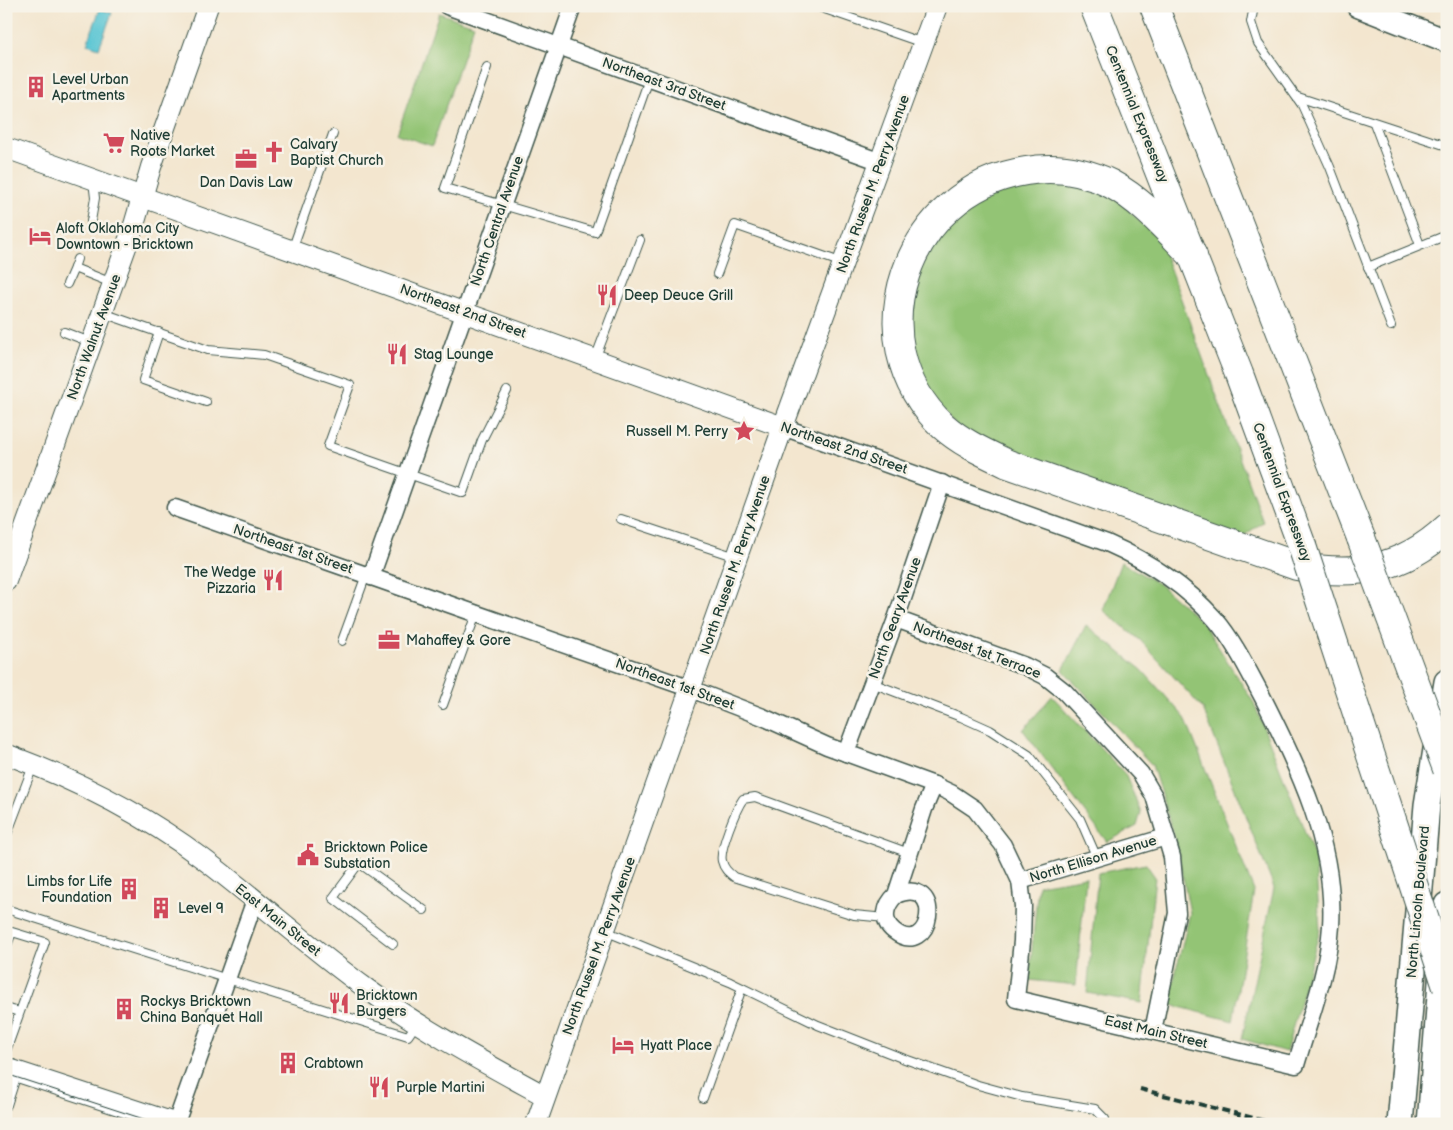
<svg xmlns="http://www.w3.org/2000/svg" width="1453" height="1130" font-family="'Balsamiq Sans',sans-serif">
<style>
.green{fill:#93c474;stroke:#598054}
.water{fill:#59c5d3;stroke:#3c8184}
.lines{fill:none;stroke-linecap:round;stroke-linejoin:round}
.service-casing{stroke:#3f564b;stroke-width:10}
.minor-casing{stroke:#3f564b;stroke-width:19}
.tertiary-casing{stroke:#3f564b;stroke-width:22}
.secondary-casing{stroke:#3f564b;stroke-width:25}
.primary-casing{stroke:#3f564b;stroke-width:28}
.motorway-casing{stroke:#3f564b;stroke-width:30}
.service{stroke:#fff;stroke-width:8}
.minor{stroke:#fff;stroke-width:16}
.tertiary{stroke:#fff;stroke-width:20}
.secondary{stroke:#fff;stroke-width:22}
.primary{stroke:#fff;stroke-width:25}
.motorway{stroke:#fff;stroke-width:28}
.tram{stroke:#1f3d34;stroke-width:1}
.rail{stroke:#1f3d34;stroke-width:4;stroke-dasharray:8 4;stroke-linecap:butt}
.motorway-bridge-casing{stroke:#3f564b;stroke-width:30;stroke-linecap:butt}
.motorway-bridge{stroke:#fff;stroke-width:28}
.labels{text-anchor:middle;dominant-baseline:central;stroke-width:5;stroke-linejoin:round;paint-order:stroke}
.poi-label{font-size:14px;fill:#1f3d34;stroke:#f7f3e8;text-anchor:start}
.street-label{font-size:14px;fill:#1f3d34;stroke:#f7f3e8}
</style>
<rect width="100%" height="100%" fill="#f7f3e8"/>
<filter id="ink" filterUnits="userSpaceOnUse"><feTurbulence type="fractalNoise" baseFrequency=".02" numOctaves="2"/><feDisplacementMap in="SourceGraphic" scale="10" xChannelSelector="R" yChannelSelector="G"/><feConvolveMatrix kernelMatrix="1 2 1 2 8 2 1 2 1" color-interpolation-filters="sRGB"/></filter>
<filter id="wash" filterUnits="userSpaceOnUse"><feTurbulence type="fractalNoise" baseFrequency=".0096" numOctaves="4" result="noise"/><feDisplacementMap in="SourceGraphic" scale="20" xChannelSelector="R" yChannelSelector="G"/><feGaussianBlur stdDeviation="1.12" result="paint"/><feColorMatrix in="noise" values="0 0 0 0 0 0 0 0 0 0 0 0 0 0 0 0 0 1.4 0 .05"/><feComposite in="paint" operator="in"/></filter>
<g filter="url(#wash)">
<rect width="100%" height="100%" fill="#f3e6cf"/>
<!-- green -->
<g class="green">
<path d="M439,13l35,12 -42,121 -35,-12z"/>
<path d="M1062,179l53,18 44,42 104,283 -21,15 -233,-83 -54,-29 -32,-39 -16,-52 5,-53 36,-62 63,-36z"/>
<path d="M1121,562l38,22 44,39 51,80 61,154 5,73 -34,122 -44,-13 32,-151 -71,-179 -63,-69 -37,-30z"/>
<path d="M1086,625l56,45 43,48 69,173 -21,130 -65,-17 22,-91 -13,-67 -25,-81 -89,-95z"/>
<path d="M1052,696l73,78 16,38 -4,14 -30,16 -84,-112z"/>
<path d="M1146,864l9,13 -13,126 -55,-10 11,-120z"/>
<path d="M1086,877l-10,108 -47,-5 9,-95z"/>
</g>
<!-- water -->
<path class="water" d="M100,9l12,4 -13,35 -12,-4z"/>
</g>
<g filter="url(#ink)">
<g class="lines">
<!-- service casing -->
<g class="service-casing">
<g id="service">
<path d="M816,6l107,37"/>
<path d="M1254,6l-3,16 7,21 44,62 28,62 61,159"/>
<path d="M487,67l-42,121 150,44 54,-153"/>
<path d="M1298,97l149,49"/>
<path d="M1374,123l46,122"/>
<path d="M91,221l4,-23 -2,-17"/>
<path d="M292,250l41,-116"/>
<path d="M77,259l-3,9 38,15"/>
<path d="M1368,267l79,-32"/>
<path d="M717,274l18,-49 108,38"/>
<path d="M67,284l7,-16"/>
<path d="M103,313l105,37 56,5 86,30 -22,61 135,47 19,-53 25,-49"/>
<path d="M64,332l26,10"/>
<path d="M159,332l-16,48 63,22"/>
<path d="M595,359l45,-119"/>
<path d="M621,519l115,38"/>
<path d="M342,641l24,-66"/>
<path d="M872,683l89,34 29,13 39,25 51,64 17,39"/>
<path d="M443,705l33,-91"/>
<path d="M6,837l27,-71"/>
<path d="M6,909l402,127 9,-13"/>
<path d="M886,918l-32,-3 -120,-38c-6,-5 -10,-8 -12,-16 -3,-11 14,-52 21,-62l12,-2 154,56"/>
<path d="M605,931l125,51 88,43 84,33 76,27 44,12 73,12 10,10v5"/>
<path d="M393,944l-60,-46 26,-35 65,47"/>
<path d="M6,948l6,-16 33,10 -39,109"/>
<path d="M6,1008l13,4"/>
<path d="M703,1098l39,-110"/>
<path d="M7,1105l11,-34"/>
</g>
</g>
<!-- minor casing -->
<g class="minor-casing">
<g id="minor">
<path d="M447,6l434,156"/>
<path d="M175,508l516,181 72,28 64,29 107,39 17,8 24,16 28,36 17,36 3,25 -1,35 -6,58 280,66c13,-45 32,-92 35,-139 5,-81 -33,-159 -69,-230 -14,-26 -28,-55 -47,-77 -30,-34 -67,-58 -108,-76l-324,-116"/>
<path d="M371,577l202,-571"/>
<path d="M896,619l129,47 20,10 19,15 77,83 13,22 18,61 5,56 -24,118"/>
<path d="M846,753l50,-134 46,-136"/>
<path d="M1020,881l146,-44"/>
<path d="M896,895c50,-21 36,66 -2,36 -13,-10 -9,-26 2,-36l28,-86 10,-24"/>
<path d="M176,1123l79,-223"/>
</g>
</g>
<!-- tertiary casing -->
<g class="tertiary-casing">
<g id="tertiary">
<path d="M6,148l777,279"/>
<path d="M6,581l128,-356 17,-58 57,-161"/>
<path d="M6,754c70,26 136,59 196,104 56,42 108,90 165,131 56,41 118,74 178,107"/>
<path d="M6,1068l171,56"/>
<path d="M536,1124l247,-697 154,-421"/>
</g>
</g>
<!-- secondary casing -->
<g class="secondary-casing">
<path id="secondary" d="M1358,6l89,35"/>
</g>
<!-- primary casing -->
<g class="primary-casing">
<g id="primary">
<path d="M1400,1124l27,-319 20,-123"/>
<path d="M1430,1124l17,-219"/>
</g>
</g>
<!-- motorway casing -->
<g class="motorway-casing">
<g id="motorway">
<path d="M1094,6l145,368 63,172"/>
<path d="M1154,6l207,532"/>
<path d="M1193,256c-25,-25 -50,-55 -82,-72 -26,-13 -56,-18 -85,-13 -119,18 -174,170 -83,255 19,17 42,27 65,38l289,102c58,11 105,4 150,-38"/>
</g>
</g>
<!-- service -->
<use href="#service" class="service"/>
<!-- minor -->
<use href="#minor" class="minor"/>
<!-- tertiary -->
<use href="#tertiary" class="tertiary"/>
<!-- secondary -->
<use href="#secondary" class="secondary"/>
<!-- primary -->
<use href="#primary" class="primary"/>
<!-- motorway -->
<use href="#motorway" class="motorway"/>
<!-- tram -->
<path class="tram" d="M6,1074l153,50"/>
<!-- rail -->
<path class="rail" d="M1140,1089l137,35"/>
<!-- motorway-bridge casing -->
<g class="motorway-bridge-casing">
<g id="motorway-bridge">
<path d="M1361,538l86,231"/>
<path d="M1302,546l145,441"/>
</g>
</g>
<!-- motorway-bridge -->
<use href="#motorway-bridge" class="motorway-bridge"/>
</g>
</g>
<!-- icons -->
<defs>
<g id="building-bare" transform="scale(1.725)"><path d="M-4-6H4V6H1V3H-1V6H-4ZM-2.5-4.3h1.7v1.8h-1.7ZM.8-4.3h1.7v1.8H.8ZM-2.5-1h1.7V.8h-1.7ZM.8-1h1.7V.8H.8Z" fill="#d1495b" stroke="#f7f3e8" stroke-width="2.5" paint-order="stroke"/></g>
<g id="supermarket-bare" transform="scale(1.725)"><path d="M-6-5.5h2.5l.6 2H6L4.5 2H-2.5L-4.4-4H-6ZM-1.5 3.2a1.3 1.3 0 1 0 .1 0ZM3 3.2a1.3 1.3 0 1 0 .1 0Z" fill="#d1495b" stroke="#f7f3e8" stroke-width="2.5" paint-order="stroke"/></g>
<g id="church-bare" transform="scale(1.725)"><path d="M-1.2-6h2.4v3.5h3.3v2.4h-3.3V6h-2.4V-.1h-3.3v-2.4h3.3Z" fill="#d1495b" stroke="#f7f3e8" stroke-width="2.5" paint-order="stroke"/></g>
<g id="office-bare" transform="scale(1.725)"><path d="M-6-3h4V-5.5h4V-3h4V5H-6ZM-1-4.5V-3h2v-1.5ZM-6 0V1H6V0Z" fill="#d1495b" stroke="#f7f3e8" stroke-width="2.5" paint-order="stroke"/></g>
<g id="hotel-bare" transform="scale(1.725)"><path d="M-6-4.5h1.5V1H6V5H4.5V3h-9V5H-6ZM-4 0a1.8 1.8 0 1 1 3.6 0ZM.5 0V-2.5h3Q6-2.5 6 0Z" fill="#d1495b" stroke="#f7f3e8" stroke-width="2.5" paint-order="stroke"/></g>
<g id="restaurant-bare" transform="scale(1.725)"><path d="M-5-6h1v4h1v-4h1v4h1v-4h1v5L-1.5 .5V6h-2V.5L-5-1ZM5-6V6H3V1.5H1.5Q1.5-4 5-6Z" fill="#d1495b" stroke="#f7f3e8" stroke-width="2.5" paint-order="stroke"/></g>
<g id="sight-bare" transform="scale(1.725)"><path d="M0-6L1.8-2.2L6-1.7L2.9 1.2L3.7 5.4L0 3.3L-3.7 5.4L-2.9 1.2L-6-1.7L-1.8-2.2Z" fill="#d1495b" stroke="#f7f3e8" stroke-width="2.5" paint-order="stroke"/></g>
<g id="civic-bare" transform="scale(1.725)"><path d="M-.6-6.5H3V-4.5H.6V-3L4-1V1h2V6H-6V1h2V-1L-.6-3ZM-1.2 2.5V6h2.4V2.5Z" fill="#d1495b" stroke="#f7f3e8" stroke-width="2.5" paint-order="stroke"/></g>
</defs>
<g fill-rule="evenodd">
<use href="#building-bare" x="36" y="87"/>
<use href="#supermarket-bare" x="114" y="143"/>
<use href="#church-bare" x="274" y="152"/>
<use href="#office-bare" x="246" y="159"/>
<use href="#hotel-bare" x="40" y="236"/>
<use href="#restaurant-bare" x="607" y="295"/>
<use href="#restaurant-bare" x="397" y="354"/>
<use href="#sight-bare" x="744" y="431"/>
<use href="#restaurant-bare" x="273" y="580"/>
<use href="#office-bare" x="389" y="640"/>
<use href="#civic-bare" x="308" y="855"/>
<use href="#building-bare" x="129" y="889"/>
<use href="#building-bare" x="161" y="908"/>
<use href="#restaurant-bare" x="339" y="1003"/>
<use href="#building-bare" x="124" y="1009"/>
<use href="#hotel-bare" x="623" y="1045"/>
<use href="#building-bare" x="288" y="1063"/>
<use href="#restaurant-bare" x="379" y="1087"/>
</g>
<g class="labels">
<!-- poi labels -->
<g class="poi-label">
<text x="52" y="79">Level Urban<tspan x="52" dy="16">Apartments</tspan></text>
<text x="130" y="135">Native<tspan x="130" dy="16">Roots Market</tspan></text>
<text x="290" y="144">Calvary<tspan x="290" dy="16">Baptist Church</tspan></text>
<text x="246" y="182" text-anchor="middle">Dan Davis Law</text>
<text x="56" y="228">Aloft Oklahoma City<tspan x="56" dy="16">Downtown - Bricktown</tspan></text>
<text x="624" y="295">Deep Deuce Grill</text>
<text x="414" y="354">Stag Lounge</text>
<text x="728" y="431" text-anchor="end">Russell M. Perry</text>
<text x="256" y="572" text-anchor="end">The Wedge<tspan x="256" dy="16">Pizzaria</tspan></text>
<text x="406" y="640">Mahaffey &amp; Gore</text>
<text x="324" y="847">Bricktown Police<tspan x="324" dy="16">Substation</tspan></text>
<text x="112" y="881" text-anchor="end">Limbs for Life<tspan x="112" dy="16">Foundation</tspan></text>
<text x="178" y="908">Level 9</text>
<text x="356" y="995">Bricktown<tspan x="356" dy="16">Burgers</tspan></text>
<text x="140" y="1001">Rockys Bricktown<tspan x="140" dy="16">China Banquet Hall</tspan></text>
<text x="640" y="1045">Hyatt Place</text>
<text x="304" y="1063">Crabtown</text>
<text x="396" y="1087">Purple Martini</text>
</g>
<!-- street labels -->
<g class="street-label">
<text transform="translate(664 84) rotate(20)">Northeast 3rd Street</text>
<text transform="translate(1137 114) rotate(68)">Centennial Expressway</text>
<text transform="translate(873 184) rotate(-70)">North Russel M. Perry Avenue</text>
<text transform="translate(497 221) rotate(-71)">North Central Avenue</text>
<text transform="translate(463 311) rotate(20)">Northeast 2nd Street</text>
<text transform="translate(94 337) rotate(-70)">North Walnut Avenue</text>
<text transform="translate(844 448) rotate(19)">Northeast 2nd Street</text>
<text transform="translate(1282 492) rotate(70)">Centennial Expressway</text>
<text transform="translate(293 549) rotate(19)">Northeast 1st Street</text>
<text transform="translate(735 565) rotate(-71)">North Russel M. Perry Avenue</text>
<text transform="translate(895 618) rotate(-70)">North Geary Avenue</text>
<text transform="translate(977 650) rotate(21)">Northeast 1st Terrace</text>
<text transform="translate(675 684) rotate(20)">Northeast 1st Street</text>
<text transform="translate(1093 859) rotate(-17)">North Ellison Avenue</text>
<text transform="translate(1418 902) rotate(-85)">North Lincoln Boulevard</text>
<text transform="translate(278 920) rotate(39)">East Main Street</text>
<text transform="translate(599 946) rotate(-70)">North Russel M. Perry Avenue</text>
<text transform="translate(1156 1032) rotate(13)">East Main Street</text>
</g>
</g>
<!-- margin -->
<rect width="1453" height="1130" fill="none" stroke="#f7f3e8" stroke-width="25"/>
</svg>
